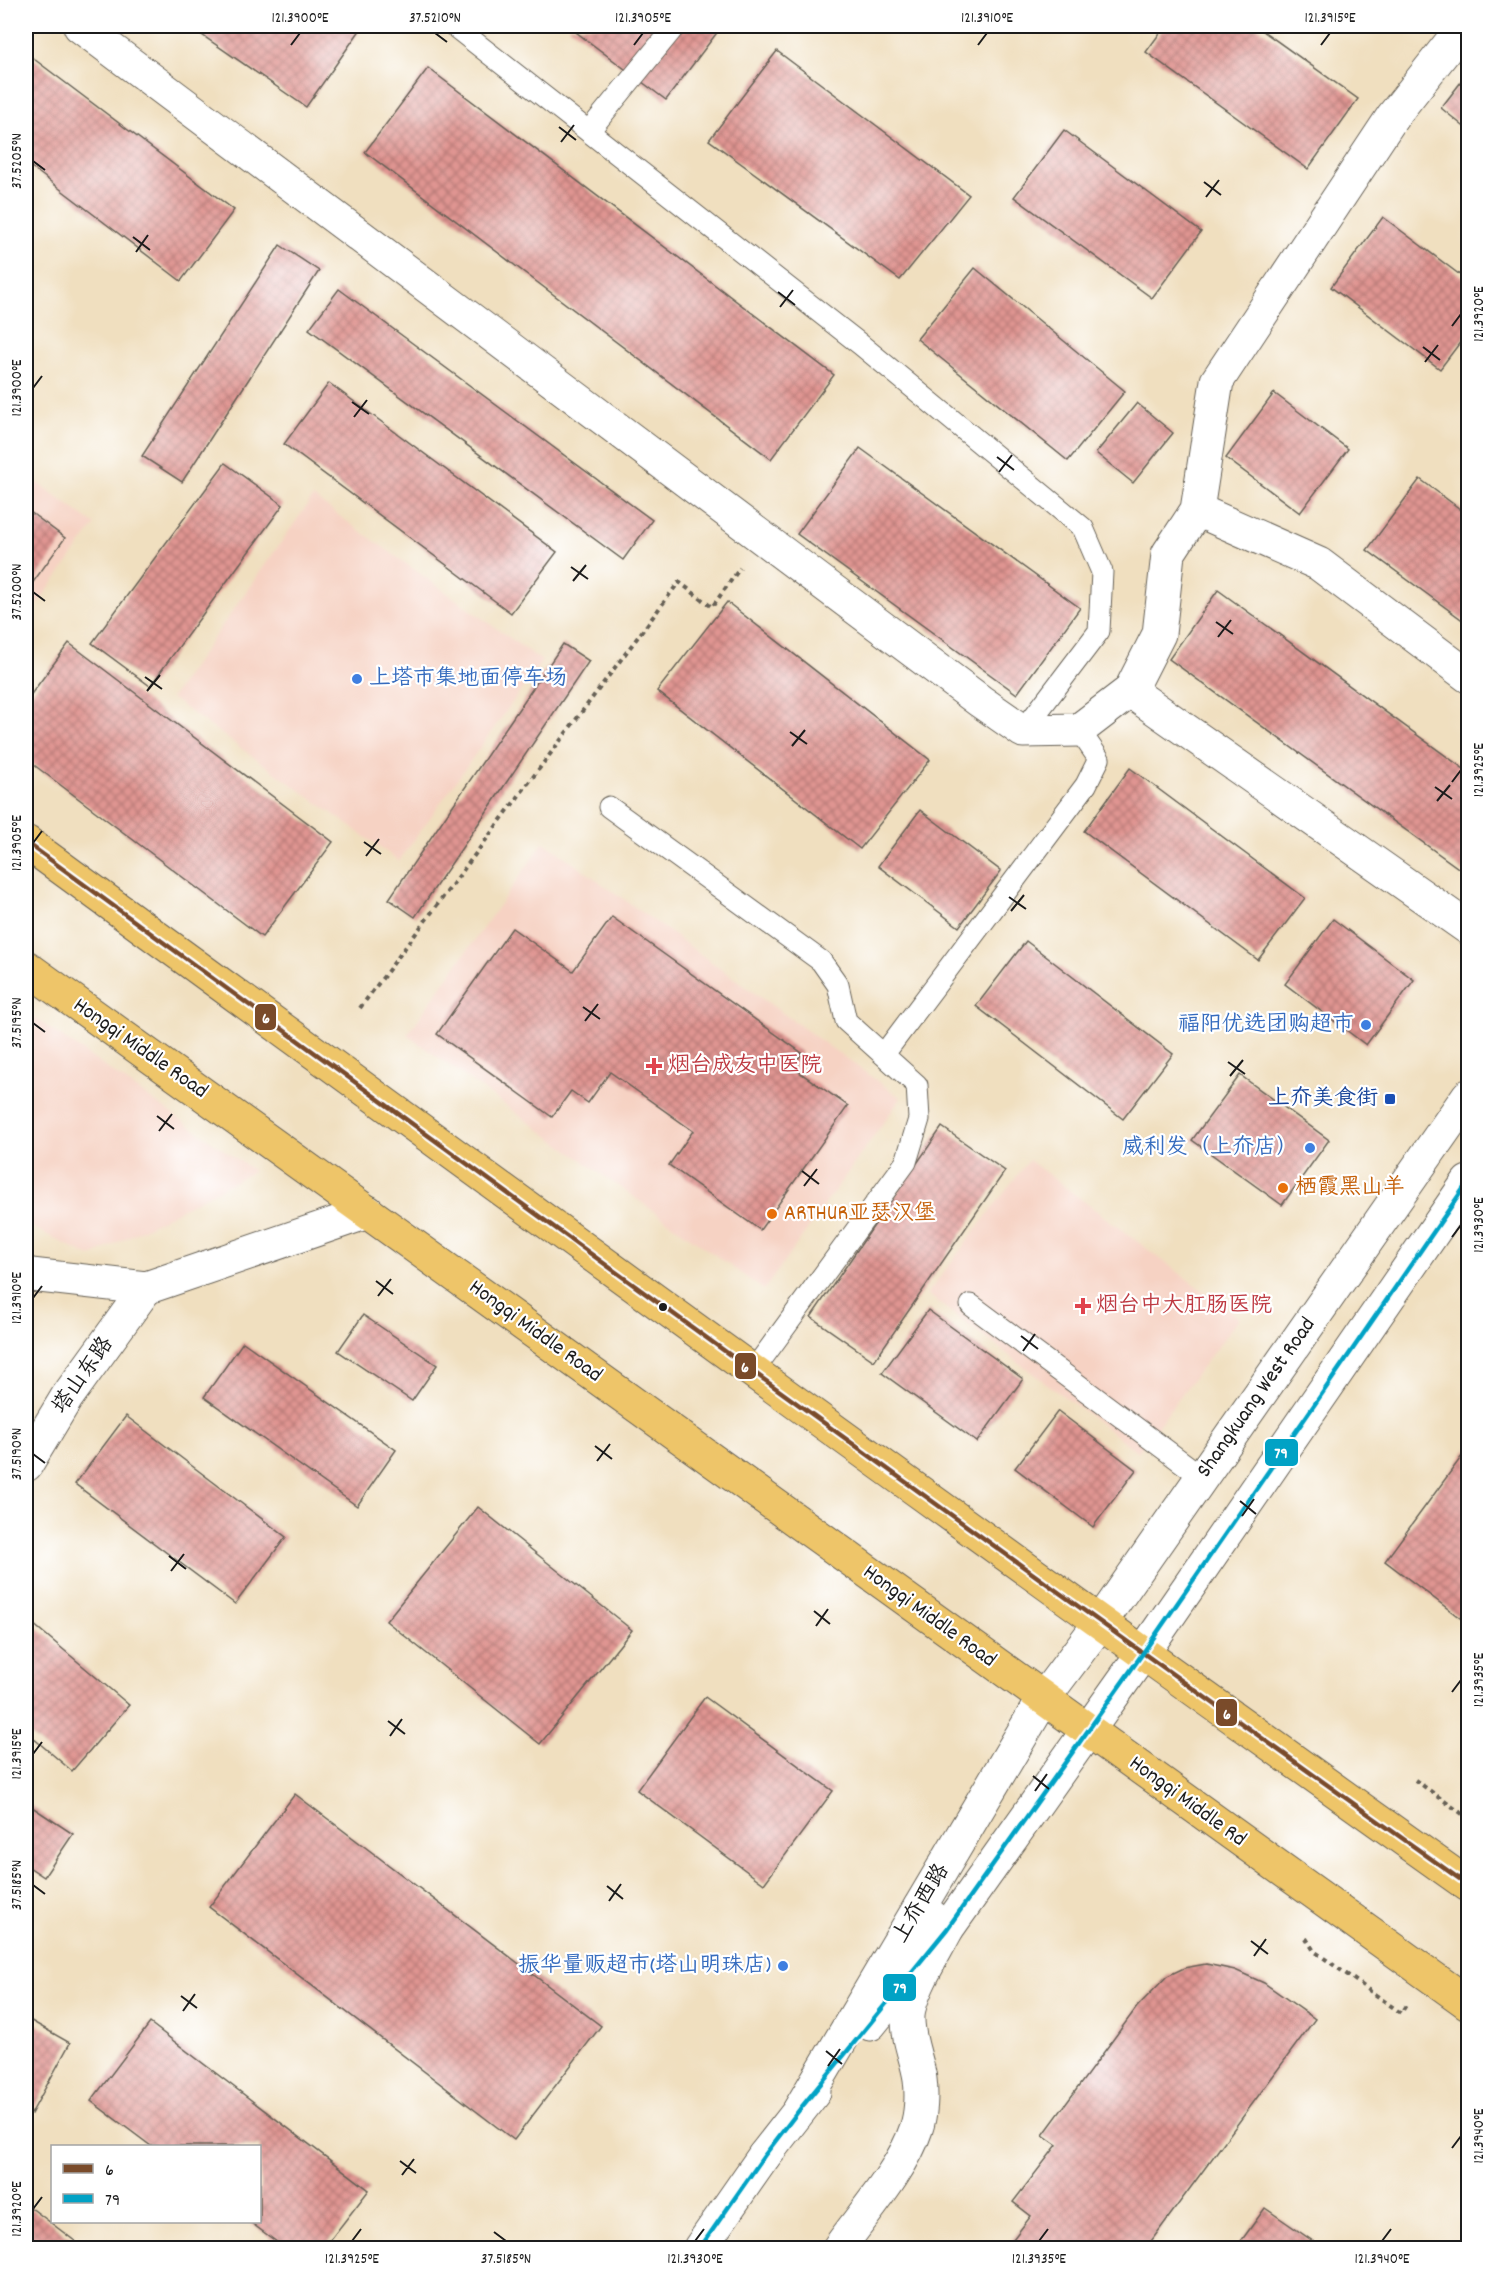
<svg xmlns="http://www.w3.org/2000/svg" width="1494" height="2274" font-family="Dekko,'LXGW WenKai TC',sans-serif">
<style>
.built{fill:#f6d2c3}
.building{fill:url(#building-cross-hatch)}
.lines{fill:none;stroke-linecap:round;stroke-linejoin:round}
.service-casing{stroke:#666055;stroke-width:23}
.minor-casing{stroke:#666055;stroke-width:35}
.tertiary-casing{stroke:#666055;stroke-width:35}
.primary-casing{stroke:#666055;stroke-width:35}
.path{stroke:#666055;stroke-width:4;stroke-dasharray:4.5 4.5;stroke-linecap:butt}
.service{stroke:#fff;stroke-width:21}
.minor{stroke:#fff;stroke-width:33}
.tertiary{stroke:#fff;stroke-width:33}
.primary{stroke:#eec569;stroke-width:33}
.bus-1-casing{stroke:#fff;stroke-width:9}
.bus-2-casing{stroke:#fff;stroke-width:9}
.bus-1{stroke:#7a4b2a;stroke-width:4.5}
.bus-2{stroke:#01a2c5;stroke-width:4.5}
.ticks{fill:none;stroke:#1c1c1c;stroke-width:2}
.shop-dot{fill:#3f7fe0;stroke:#fff;stroke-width:2}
.health-dot{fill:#e0444e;stroke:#fff;stroke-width:2}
.transit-dot{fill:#1a4fb4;stroke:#fff;stroke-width:2}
.food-dot{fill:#e8710a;stroke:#fff;stroke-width:2}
.bus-dot{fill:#1c1c1c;stroke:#fff;stroke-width:2}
.labels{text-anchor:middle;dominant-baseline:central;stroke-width:4.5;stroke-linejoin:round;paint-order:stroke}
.shop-label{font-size:22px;fill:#366cbe;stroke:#fff;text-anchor:end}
.street-label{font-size:22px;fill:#1c1c1c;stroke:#fff}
.health-label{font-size:22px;fill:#be3a42;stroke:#fff;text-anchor:start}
.transit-label{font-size:22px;fill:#164399;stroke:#fff;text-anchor:end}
.food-label{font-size:22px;fill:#c56008;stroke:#fff;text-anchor:start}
.line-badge{stroke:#fff;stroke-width:2}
.badge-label{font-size:16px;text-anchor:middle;font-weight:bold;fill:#fff}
.neatline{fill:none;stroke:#1c1c1c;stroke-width:2}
.ticks-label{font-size:15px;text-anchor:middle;fill:#1c1c1c}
</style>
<defs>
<pattern id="building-cross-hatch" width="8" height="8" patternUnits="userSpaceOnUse" patternTransform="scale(1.5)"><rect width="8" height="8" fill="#e09592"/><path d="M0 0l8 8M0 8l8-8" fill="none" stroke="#b57976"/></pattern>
</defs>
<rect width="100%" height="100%" fill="#fff"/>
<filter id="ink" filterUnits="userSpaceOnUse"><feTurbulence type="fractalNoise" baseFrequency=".0167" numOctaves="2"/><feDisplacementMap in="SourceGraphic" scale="12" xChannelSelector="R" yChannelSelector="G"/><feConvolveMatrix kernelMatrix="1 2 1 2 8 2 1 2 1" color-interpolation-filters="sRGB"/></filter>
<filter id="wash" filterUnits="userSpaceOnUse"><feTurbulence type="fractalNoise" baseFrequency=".008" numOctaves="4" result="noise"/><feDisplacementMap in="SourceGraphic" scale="24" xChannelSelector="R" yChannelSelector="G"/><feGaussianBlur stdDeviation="1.35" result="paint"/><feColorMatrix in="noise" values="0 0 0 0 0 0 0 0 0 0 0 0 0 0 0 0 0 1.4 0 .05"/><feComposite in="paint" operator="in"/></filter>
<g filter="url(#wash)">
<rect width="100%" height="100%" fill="#f0dfbf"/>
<!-- built -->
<g class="built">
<path d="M26,474l69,51 -69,95z"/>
<path d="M313,497l229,164 -143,200 -228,-163z"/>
<path d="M544,842l357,256 -137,192 -357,-255z"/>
<path d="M26,1012l228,159 -164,86 -64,-33z"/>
<path d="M1029,1160l210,158 -101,134 -211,-158z"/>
</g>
<g id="blocks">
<!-- building -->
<g class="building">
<path d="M189,26h174l-57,81z"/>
<path d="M568,26h154l-56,74z"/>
<path d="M1165,26h91l102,73 -50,70 -162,-117z"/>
<path d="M777,51l192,144 -69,85 -191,-140z"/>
<path d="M26,53l208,157 -53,71 -155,-118z"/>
<path d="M428,68l406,307 -63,84 -406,-307z"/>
<path d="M1468,73v57l-27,-22z"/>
<path d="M1064,130l137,102 -49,66 -138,-101z"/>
<path d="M1383,217l85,64v51l-28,37 -109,-82z"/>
<path d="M280,245l39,26 -137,211 -40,-26z"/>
<path d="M975,268l150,123 -57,70 -151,-122z"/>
<path d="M339,289l313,231 -29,40 -314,-231z"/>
<path d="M329,383l228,169 -46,61 -227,-169z"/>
<path d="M1274,393l74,56 -48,64 -74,-55z"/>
<path d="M1137,403l36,30 -40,50 -37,-30z"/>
<path d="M860,448l220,160 -63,86 -220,-160z"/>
<path d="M225,463l58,42 -133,181 -58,-43z"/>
<path d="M1420,479l48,36v109l-101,-74z"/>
<path d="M26,509l39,29 -39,54z"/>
<path d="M1218,590l250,182v103l-299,-216z"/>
<path d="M727,602l203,158 -70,89 -203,-158z"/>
<path d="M69,643l264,199 -71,95 -236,-178v-58z"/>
<path d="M563,644l26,17 -174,256 -26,-18z"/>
<path d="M1130,768l175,130 -47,62 -174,-129z"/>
<path d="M920,810l81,61 -42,56 -81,-61z"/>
<path d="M612,917l190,136 -10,14 56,39 -88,124 -91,-65 24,-34 -83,-59 -22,31 -17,-12 -19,26 -115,-83 75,-106 61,43z"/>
<path d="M1333,919l81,61 -48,65 -81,-61z"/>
<path d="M1026,941l147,113 -50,65 -147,-113z"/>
<path d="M1240,1075l89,65 -47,65 -90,-65z"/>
<path d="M942,1127l63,44 -131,190 -63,-44z"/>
<path d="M928,1310l95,69 -46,63 -95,-69z"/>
<path d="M363,1315l74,50 -25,36 -74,-50z"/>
<path d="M243,1342l153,108 -39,56 -153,-109z"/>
<path d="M1058,1411l78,59 -43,57 -78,-59z"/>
<path d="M126,1416l160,121 -51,67 -160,-120z"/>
<path d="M1468,1448v176l-83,-63z"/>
<path d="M478,1507l154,123 -92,114 -154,-123z"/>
<path d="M26,1618l103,87 -57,66 -46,-39z"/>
<path d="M705,1697l128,94 -69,93 -127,-94z"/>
<path d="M295,1794l306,232 -87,114 -305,-233z"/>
<path d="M26,1803l47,31 -29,43 -18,-12z"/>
<path d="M1206,1964l29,6 29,13 51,36 -169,229h-140l25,-32 -18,-14 44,-57 -14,-10 94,-128 30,-31 17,-8z"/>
<path d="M26,2018l44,25 -39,71 -5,-3z"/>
<path d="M150,2023l219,167 -45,58h-39l-35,-26h10v-76h-109l-60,-45z"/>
<path d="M26,2204l58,44h-58z"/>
<path d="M1265,2208l58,40h-87z"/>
</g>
</g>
</g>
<g filter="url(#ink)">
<use href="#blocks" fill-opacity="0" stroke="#666055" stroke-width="1.5"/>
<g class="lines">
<!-- service casing -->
<g class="service-casing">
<g id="service">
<path d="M454,26l406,318 223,184 19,44 -3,59 -76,100"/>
<path d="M589,131l86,-105"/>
<path d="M609,807l212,154 17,24 8,36 71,64 2,34 -13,43 -153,209"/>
<path d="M884,1054l202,-269 13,-26 -20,-29"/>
<path d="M971,1305l231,172"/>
</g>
</g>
<!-- minor casing -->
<g class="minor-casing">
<g id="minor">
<path d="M80,26l900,675 43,30 56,-1 51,-39 29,-57 9,-80 29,-44 20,-129 176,-265 71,-90"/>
<path d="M1197,510l122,54 149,112"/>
<path d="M1130,691l338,237"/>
<path d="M26,1273l5,2 115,13 222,-76"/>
<path d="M26,1465l41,-68 79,-109"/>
<path d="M700,2248l64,-92"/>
<path d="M839,2248c24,-34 64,-79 77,-119 5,-14 6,-34 4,-50 -3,-21 -13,-40 -12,-63 1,-23 28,-65 39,-87l-27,-22"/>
</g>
</g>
<!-- tertiary casing -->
<g class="tertiary-casing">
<g id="tertiary">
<path d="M870,2024l77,-95 196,-276 325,-471"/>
<path d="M800,2109l243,-410 57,-76 368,-527"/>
<path d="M764,2156l50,-64"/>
</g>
</g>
<!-- primary casing -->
<g class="primary-casing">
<g id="primary">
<path d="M26,842c479,350 959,700 1442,1043"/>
<path d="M26,967l1442,1036"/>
</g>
</g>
<!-- path -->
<g class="path">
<path d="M360,1008l319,-426 33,25 28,-39"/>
<path d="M1415,1780l53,38"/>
<path d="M1306,1938l8,13 87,62 5,-8"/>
</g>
<!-- service -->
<use href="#service" class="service"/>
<!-- minor -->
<use href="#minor" class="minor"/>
<!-- tertiary -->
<use href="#tertiary" class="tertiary"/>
<!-- primary -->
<use href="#primary" class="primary"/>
<!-- bus-1 casing -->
<g class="bus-1-casing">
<path id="bus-1" d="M26,842c479,350 959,700 1442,1043"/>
</g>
<!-- bus-2 casing -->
<g class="bus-2-casing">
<path id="bus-2" d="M700,2248l64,-92 36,-47 147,-180 196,-276 325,-471"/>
</g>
<!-- bus-1 -->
<use href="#bus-1" class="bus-1"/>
<!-- bus-2 -->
<use href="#bus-2" class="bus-2"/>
</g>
</g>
<!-- ticks -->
<path class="ticks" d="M435,33l12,9M291,45l9,-12M634,45l9,-12M978,45l9,-12M1321,45l9,-12M559,127l17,13M561,142l13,-17M33,161l12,9M1204,182l17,13M1206,197l13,-17M133,237l17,13M136,252l12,-17M778,292l17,13M780,307l13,-17M1452,326l9,-12M1423,347l17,13M1425,362l13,-17M33,388l9,-12M352,402l17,12M354,417l13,-17M997,457l17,13M999,472l13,-17M571,567l17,12M573,581l13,-16M33,592l12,9M1216,622l17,12M1218,637l13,-17M145,677l17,12M147,691l13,-16M790,732l17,12M792,746l13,-16M1452,782l9,-12M1435,787l17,12M1437,801l13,-16M364,842l17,12M33,843l9,-12M366,856l13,-17M1009,897l17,12M1011,911l13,-16M583,1007l17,12M585,1021l13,-17M33,1023l12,9M1228,1062l17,12M1230,1076l13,-16M157,1116l17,13M159,1131l13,-17M802,1171l17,13M804,1186l13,-17M1452,1237l9,-12M376,1281l17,13M378,1296l13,-17M33,1298l9,-12M1021,1336l17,13M1023,1351l12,-17M595,1446l17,13M33,1454l12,9M597,1461l13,-17M1240,1501l16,13M1242,1516l12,-17M169,1556l17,13M171,1571l13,-17M814,1611l16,13M816,1626l12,-17M1452,1692l9,-12M388,1721l17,13M390,1736l12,-17M33,1754l9,-12M1033,1776l16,13M1035,1791l12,-17M33,1885l12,9M607,1886l16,13M609,1901l12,-17M1251,1941l17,13M1254,1956l12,-17M181,1996l16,12M183,2011l12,-17M826,2051l16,13M828,2066l12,-17M1452,2148l9,-12M400,2161l16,12M402,2175l12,-16M33,2209l9,-12M494,2232l12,9M352,2241l9,-12M695,2241l9,-12M1039,2241l9,-12M1382,2241l9,-12"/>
<!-- markers -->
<g class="shop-dot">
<circle cx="357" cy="679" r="6"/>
<circle cx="1366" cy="1025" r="6"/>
<circle cx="1310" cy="1148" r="6"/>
<circle cx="783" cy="1966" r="6"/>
</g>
<g class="health-dot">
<path d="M651 1057h6v6h6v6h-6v6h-6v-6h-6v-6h6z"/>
<path d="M1080 1297h6v6h6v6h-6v6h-6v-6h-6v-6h6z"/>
</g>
<rect class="transit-dot" x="1384" y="1093" width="12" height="12" rx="3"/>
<g class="food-dot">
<circle cx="1283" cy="1188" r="6"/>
<circle cx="772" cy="1214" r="6"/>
</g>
<circle class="bus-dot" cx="663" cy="1307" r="5"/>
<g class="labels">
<!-- shop labels -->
<g class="shop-label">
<text x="369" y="679" text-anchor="start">上塔市集地面停车场</text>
<text x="1354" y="1025">福阳优选团购超市</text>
<text x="1298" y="1148">威利发（上夼店）</text>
<text x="771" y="1966">振华量贩超市(塔山明珠店)</text>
</g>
<!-- street labels -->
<g class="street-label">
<text transform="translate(140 1049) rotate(35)">Hongqi Middle Road</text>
<text transform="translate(535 1332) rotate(36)">Hongqi Middle Road</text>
<text transform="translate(84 1376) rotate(-55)">塔山东路</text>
<text transform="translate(1257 1398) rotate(-55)">Shangkuang West Road</text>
<text transform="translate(929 1617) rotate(36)">Hongqi Middle Road</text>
<text transform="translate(1187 1802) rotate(36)">Hongqi Middle Rd</text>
<text transform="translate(922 1904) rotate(-59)">上夼西路</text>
</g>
<!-- health labels -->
<g class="health-label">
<text x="668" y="1066">烟台成友中医院</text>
<text x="1096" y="1306">烟台中大肛肠医院</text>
</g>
<!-- transit labels -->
<g class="transit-label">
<text x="1378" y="1099">上夼美食街</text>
</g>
<!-- food labels -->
<g class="food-label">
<text x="1295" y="1188">栖霞黑山羊</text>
<text x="784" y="1214">ARTHUR亚瑟汉堡</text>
</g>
</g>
<g class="line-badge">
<rect x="254" y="1003" width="23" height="28" rx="6" fill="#7a4b2a"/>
<rect x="734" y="1352" width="23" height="28" rx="6" fill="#7a4b2a"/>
<rect x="1264" y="1438" width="35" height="29" rx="6" fill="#01a2c5"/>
<rect x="1215" y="1698" width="23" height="29" rx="6" fill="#7a4b2a"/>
<rect x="882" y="1973" width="35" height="29" rx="6" fill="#01a2c5"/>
</g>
<g class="badge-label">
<text x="266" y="1023">6</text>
<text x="745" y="1372">6</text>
<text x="1281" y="1458">79</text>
<text x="1227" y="1719">6</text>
<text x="900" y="1993">79</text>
</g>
<!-- margin -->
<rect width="1494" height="2274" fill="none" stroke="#fff" stroke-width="66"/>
<!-- legend -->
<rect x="51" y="2145" width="210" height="78" fill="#ffffff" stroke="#a4a4a4" stroke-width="1.5"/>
<rect x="63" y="2164" width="30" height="9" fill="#7a4b2a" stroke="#a4a4a4" stroke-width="1.5"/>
<text x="105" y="2175" font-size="18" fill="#1c1c1c">6</text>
<rect x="63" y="2194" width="30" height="9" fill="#01a2c5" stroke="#a4a4a4" stroke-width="1.5"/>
<text x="105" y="2205" font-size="18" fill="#1c1c1c">79</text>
<rect x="33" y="33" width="1428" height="2208" class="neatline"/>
<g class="ticks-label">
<text x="300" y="22">121.3900°E</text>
<text x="435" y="22">37.5210°N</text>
<text x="643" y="22">121.3905°E</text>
<text x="987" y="22">121.3910°E</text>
<text x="1330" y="22">121.3915°E</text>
<text transform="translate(16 161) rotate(-90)" y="5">37.5205°N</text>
<text transform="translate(1478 314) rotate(-90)" y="5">121.3920°E</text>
<text transform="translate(16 388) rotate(-90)" y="5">121.3900°E</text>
<text transform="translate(16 592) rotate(-90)" y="5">37.5200°N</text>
<text transform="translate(1478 770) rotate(-90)" y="5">121.3925°E</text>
<text transform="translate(16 843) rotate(-90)" y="5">121.3905°E</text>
<text transform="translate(16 1023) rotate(-90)" y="5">37.5195°N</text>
<text transform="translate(1478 1225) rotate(-90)" y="5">121.3930°E</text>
<text transform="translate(16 1298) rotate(-90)" y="5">121.3910°E</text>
<text transform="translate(16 1454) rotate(-90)" y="5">37.5190°N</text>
<text transform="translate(1478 1680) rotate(-90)" y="5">121.3935°E</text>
<text transform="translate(16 1754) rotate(-90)" y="5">121.3915°E</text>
<text transform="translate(16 1885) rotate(-90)" y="5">37.5185°N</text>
<text transform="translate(1478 2136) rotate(-90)" y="5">121.3940°E</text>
<text transform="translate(16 2209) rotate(-90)" y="5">121.3920°E</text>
<text x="352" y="2263">121.3925°E</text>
<text x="506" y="2263">37.5185°N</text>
<text x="695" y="2263">121.3930°E</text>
<text x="1039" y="2263">121.3935°E</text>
<text x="1382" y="2263">121.3940°E</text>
</g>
</svg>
